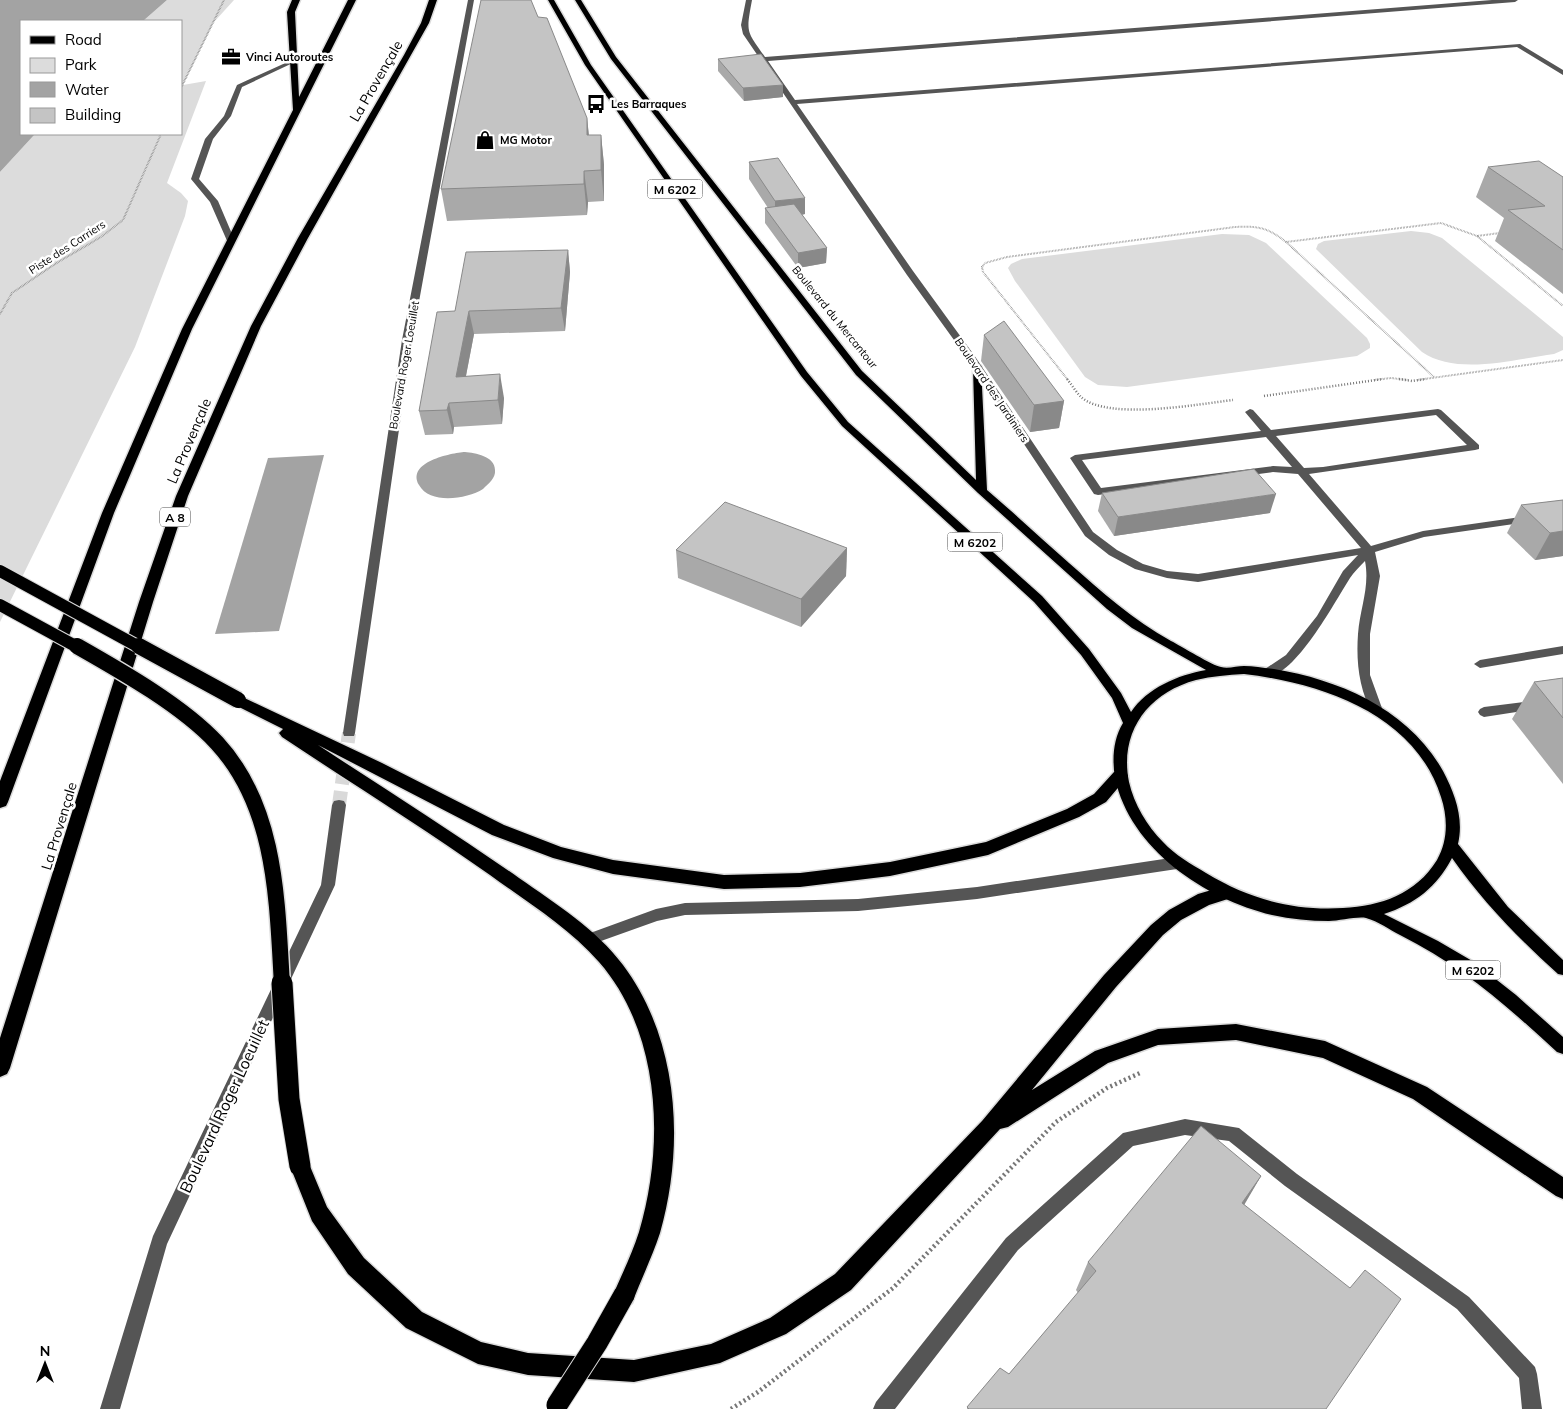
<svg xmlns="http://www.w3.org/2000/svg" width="1563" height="1409" font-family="Mulish,sans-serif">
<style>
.green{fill:#dcdcdc}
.water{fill:#a3a3a3}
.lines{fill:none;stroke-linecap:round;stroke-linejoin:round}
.minor-tunnel{stroke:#d9d9d9;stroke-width:14;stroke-dasharray:14 7;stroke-linecap:butt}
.major-casing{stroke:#dbdbdb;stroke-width:3}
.highway-casing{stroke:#dbdbdb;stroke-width:3}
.path-far2{stroke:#777;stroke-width:2;stroke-dasharray:0.5 1;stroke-linecap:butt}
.path-far1{stroke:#777;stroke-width:2.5;stroke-dasharray:1 2;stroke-linecap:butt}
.path{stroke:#777;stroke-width:4.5;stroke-dasharray:2 3;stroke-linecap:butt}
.minor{fill:#555;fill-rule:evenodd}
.major{fill:#000;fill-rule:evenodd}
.highway{fill:#000;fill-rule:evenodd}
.highway-bridge-far2-casing{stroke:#dbdbdb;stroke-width:14;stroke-linecap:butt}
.highway-bridge-far1-casing{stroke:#dbdbdb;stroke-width:19;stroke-linecap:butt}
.highway-bridge-casing{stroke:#dbdbdb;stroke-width:23;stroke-linecap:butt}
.highway-bridge-far2{stroke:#000;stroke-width:12}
.highway-bridge-far1{stroke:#000;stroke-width:16}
.highway-bridge{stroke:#000;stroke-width:21}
.wall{fill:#a9a9a9}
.shaded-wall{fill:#898989}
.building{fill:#c4c4c4;stroke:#898989}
.labels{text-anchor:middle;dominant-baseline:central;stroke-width:5;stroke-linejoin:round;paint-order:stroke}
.far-poi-label{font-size:11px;font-weight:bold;fill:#000;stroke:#fff;text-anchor:start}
.far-street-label{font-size:11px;fill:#000;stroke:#fff}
.shield{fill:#fff;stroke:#4c4c4c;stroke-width:1}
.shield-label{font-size:12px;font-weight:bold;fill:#000}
.street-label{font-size:14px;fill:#000;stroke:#fff}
.near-street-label{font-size:16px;fill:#000;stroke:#fff}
</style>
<rect width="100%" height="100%" fill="#fff"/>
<!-- green -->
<g class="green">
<path d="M167,0h67l-20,22 -31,63 23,-4 -39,102 14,10 7,8 -3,15 -50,131 -135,275v-450l35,-38h146v-113h-38z"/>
<path d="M1411,231l18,2 13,5 121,99v13l-9,4c-39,5 -97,22 -132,-2l-106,-103 2,-5 6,-3z"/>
<path d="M1222,234l27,1 17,8 101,95 3,6v4l-13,8 -230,31 -29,-2 -13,-8 -70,-96 -7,-13 3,-4 11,-5z"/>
</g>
<!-- water -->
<g class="water">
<path d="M0,0h167l-24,21h-122v113h14l-35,38z"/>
<path d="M465,452c10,1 30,4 30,18 1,8 -7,14 -12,19 -16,10 -53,16 -64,-4 -13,-23 32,-32 46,-33z"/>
<path d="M324,455l-45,176 -64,3 53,-176z"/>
</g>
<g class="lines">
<!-- minor-tunnel -->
<path class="minor-tunnel" d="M339,805l10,-72"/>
<!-- major casing -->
<g class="major-casing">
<path id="major" d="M548,0h6l37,65 216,307 41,50 194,174 47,53 32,44 10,19c16,-24 47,-37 75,-42l-74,-42 -25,-19 -129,-116 -122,-118 -245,-316 -36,-59h6l35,57 246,314 114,109 -3,-112 2,-2h6l6,124c28,24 55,49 82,73 33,29 64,57 102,78 10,5 42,25 50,26 7,2 16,-1 23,-1 10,0 20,2 30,3 67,11 135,41 169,102 12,23 21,47 15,73l50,63 55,53v15l-5,-1c-39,-35 -76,-73 -106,-116 -15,29 -37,46 -68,56l54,27 36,21 42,33 47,42v17l-6,-2c-50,-46 -95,-86 -157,-117 -10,-5 -22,-14 -34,-17 -8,-2 -27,3 -37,3 -19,0 -38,-2 -57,-6 -67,-16 -142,-66 -157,-137 -3,-18 -2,-39 8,-55l-11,-25 -31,-43 -47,-53 -192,-176 -41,-50 -216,-311zM1244,674c77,9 171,40 197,123 7,21 7,44 -4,63 -21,34 -56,46 -94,48 -50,3 -94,-9 -137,-35 -15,-9 -31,-18 -43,-31 -16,-16 -29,-38 -34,-60 -10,-50 19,-89 67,-102 16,-4 32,-5 48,-6z"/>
</g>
<!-- highway casing -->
<g class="highway-casing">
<g id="highway">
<path d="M292,0h8l-5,12 4,85 49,-97h8l-164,329 -78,184 -106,289 -2,4 -6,2v-27l102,-268 80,-184 111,-219 -6,-98z"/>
<path d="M429,0h8l-8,23 -121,215 -47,88 -73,170 -35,106 -143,466 -3,6 -7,3v-39l139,-436 37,-106 75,-170 47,-88 106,-183 17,-32z"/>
<path d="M238,695l144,68 122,62 57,22 52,13 111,15 76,-2 90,-11 96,-20 81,-33 27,-15 20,-22 6,-2 6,2 2,4 -22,26 -27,15 -91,38 -98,21 -90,11 -76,2 -111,-15 -60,-16 -61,-23 -174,-90c67,44 135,87 201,133 37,26 77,51 104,87 56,75 62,180 37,268 -8,24 -19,47 -28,70l-8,3 -8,-3 -3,-8c9,-21 19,-41 26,-63 26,-87 22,-199 -40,-270 -31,-35 -72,-60 -109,-87 -68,-48 -139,-92 -208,-138l-3,-4 4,-4 -50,-25 -2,-4 2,-4z"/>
<path d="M1225,886l6,2 3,5 -3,5 -22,7 -28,15 -18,15 -47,52 -84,103 63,-39 63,-22 78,-5 89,17 102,46 136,90v22l-7,-3 -143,-97 -90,-41 -87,-18 -78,5 -50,18 -100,64 -8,2 -149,161 -65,44 -66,29 -86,19 -106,-7 -50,-11 -72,-36 -58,-54 -36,-53 -22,-55 3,-7 7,-3 7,3 20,48 37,51 58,54 59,30 47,11 106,7 77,-16 59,-26 65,-44 147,-153 122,-146 47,-50 18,-15 29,-16z"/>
</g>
</g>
<!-- path-far2 -->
<g class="path-far2">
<path d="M181,88l43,-88"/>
<path d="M1477,236l23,-3"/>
<path d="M1286,242l148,135"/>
<path d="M0,314l12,-21 43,-29 46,-27 22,-17 38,-86"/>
<path d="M1068,380l-85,-108 -1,-5 3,-4 22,-6 228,-30c23,-1 32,0 51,15l155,-19 36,13 86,70"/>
<path d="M1374,380l17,-2 17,2"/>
<path d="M1417,380l146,-20"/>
</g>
<!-- path-far1 -->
<g class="path-far1">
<path d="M1067,379c5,6 9,13 14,18 27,24 118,7 152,3"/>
<path d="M1399,379l13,2 14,-2"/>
<path d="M1264,396l119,-17"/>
</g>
<!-- path -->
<path class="path" d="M731,1409l27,-17 135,-104 163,-166 51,-34 33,-15"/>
<!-- minor -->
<g class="minor">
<path d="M468,0h6l-62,340 -57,393 -1,3h-10l-1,-3 59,-393z"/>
<path d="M746,0h6c-6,33 -6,30 13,57l727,-57h26l-3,2 -747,59 27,39 725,-56 43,26v5l-46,-28 -720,57 116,167 61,84 119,177 24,18 26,14 24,7 31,3 163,-26 -63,-74 -25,-2 -175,23 -4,-1 -24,-36 5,-3 186,-24 -16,-19 5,-3 3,1 18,20 167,-21 3,1 38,35v4l-4,1 -166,24 62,72 52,-15 140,-20v6l-139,20 -49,15 5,24 -10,58v41l13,36 -2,3h-8c-14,-24 -17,-52 -15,-80 2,-26 12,-47 7,-73 -5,5 -11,11 -15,17 -13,20 -58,105 -85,97l-2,-3 2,-3 21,-14 31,-39 26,-45 15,-16 -160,27 -31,-4 -32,-9 -26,-14 -24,-19 -118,-178 -60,-83 -164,-241 -2,-9zM1436,415l31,30 -144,22 -19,1 -28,-32zM1266,437l26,30 -19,-1 -172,22 -19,-28z"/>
<path d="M292,60l5,1 -55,26 -11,29 -18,23 -14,40 19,22 17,40 -7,2 -18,-41 -19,-23 14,-40 19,-23 13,-31z"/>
<path d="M1563,646v8l-83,14 -6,-4 6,-4z"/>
<path d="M1563,697v8l-79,12 -4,-2 -2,-3 2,-3 4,-2z"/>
<path d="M339,800l5,1 2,4 -11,80 -168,359 -47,165h-20l53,-173 168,-351 11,-80 2,-4z"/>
<path d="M1177,857l5,2 2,4 -2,4 -5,2 -200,30 -119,12 -173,4 -28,6 -70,25 -5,-2 -2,-4 2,-4 74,-27 29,-6 173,-4 119,-12z"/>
<path d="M1185,1119l54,9 58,46 172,123 66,70 2,7 5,35h-20l-3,-31 -62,-69 -172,-123 -56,-45 -44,-6 -52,11 -115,104 -123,159h-22l3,-7 130,-164 117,-105z"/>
</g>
<!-- major -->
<use href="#major" class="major"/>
<!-- highway -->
<use href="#highway" class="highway"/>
<!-- highway-bridge-far2 casing -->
<g class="highway-bridge-far2-casing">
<g id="highway-bridge-far2">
<path d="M0,571l141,77"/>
<path d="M0,605l79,43"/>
</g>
</g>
<!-- highway-bridge-far1 casing -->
<g class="highway-bridge-far1-casing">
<g id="highway-bridge-far1">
<path d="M77,646c44,25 106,60 140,97 60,65 60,159 65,242"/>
<path d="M139,646l99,54"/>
</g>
</g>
<!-- highway-bridge casing -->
<g class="highway-bridge-casing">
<g id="highway-bridge">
<path d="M282,983l7,116 11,67"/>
<path d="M557,1405l40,-62 27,-48"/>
</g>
</g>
<!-- highway-bridge-far2 -->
<use href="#highway-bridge-far2" class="highway-bridge-far2"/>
<!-- highway-bridge-far1 -->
<use href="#highway-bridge-far1" class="highway-bridge-far1"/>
<!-- highway-bridge -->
<use href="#highway-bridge" class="highway-bridge"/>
</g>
<!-- wall -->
<g class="wall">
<path d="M718,59l65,26v12l-39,4 -26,-30z"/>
<path d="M587,118l2,17h12l3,30v36l-16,1 -1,13 -140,6 -6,-32z"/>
<path d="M749,162l56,52 -3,1 25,33 -1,15 -28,5 -33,-45v-15h3l-19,-29z"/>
<path d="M1488,167l75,10v117l-68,-53 9,-23 -28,-21z"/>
<path d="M568,250l2,22 -5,59 -91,3 -8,42 38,22 -2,26 -48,3 -1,7 -28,1 -6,-24 36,-100z"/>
<path d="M984,335l80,66 -5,27 -29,4 -49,-71z"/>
<path d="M1102,493l168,20 -156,23 -16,-25z"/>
<path d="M1563,500v56l-28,4 -28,-27 14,-28z"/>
<path d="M847,548l-1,28 -45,51 -123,-49 -2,-28z"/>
<path d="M1563,678v106l-51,-65 22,-37z"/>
<path d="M1261,1176l-17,28 82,205h-359v-2l42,-33 69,-81 -2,-3 12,-28z"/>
</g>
<!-- shaded-wall -->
<g class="shaded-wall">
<path d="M783,85v12l-39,4 -1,-13z"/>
<path d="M587,118l3,30 -3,-13z"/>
<path d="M601,135l3,30v36l-3,-31z"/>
<path d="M584,171l4,31 -1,13 -3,-31z"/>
<path d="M805,198v16l-30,4v-17z"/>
<path d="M827,248l-1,15 -28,5v-15z"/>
<path d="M568,250l2,22 -5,59 -4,-23z"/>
<path d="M469,311l5,23 -13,67 -5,-24z"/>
<path d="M500,374l4,24 -2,26 -4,-24z"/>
<path d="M1064,401l-5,27 -29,4 4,-27z"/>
<path d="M449,403l5,24 -1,7 -6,-24z"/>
<path d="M1276,494l-6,19 -156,23 4,-19z"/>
<path d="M1563,531v25l-28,4 15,-27z"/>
<path d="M847,548l-1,28 -45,51v-28z"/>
<path d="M1261,1176l-18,31 -1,-4z"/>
</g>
<!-- building -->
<g class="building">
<path d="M481,0h50l7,17 9,1 40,100v17h14v35l-17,1v13l-143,5z"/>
<path d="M761,54l22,31 -40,3 -25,-29z"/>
<path d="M778,158l27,40 -30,3 -26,-39z"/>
<path d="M1539,161l24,16v73l-55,-40 37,-4 -57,-39z"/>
<path d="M794,204l33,44 -29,5 -33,-45z"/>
<path d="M568,250l-7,58 -92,3 -13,66 44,-3 -2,26 -49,3 -2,7 -28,1 18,-99 18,-1 11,-59z"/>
<path d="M1004,321l60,80 -30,4 -50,-70z"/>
<path d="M1254,469l22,25 -158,23 -16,-24z"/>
<path d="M1563,500v31l-13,2 -29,-28z"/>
<path d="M725,502l122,46 -46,51 -125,-49z"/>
<path d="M1563,678v40l-29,-36z"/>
<path d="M1201,1126l60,50 -19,27 108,85 15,-18 36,29 -75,110h-357l-2,-2 33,-39 9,6 87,-103 -8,-9z"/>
</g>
<!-- icons -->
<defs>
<g id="office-bare" transform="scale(1.5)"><path d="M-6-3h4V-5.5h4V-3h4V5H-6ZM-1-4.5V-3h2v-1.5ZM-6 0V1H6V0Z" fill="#000" stroke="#fff" stroke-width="2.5" paint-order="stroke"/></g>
<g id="bus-bare" transform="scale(1.5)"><path d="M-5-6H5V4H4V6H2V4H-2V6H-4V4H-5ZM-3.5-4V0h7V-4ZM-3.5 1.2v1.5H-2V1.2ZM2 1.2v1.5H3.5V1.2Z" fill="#000" stroke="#fff" stroke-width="2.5" paint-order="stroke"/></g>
<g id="shop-bare" transform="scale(1.5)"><path d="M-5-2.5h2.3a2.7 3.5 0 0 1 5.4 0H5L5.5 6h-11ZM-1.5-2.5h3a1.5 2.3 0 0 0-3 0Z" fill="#000" stroke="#fff" stroke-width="2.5" paint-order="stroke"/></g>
</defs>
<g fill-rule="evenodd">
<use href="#office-bare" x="231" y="57"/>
<use href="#bus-bare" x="596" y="104"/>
<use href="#shop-bare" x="485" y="140"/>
</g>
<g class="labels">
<!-- far-poi labels -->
<g class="far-poi-label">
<text x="246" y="57">Vinci Autoroutes</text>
<text x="611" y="104">Les Barraques</text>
<text x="500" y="140">MG Motor</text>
</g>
<!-- far-street labels -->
<g class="far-street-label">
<text transform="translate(67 247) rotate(-33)">Piste des Carriers</text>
<text transform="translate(835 317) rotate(51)">Boulevard du Mercantour</text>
<text transform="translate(404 365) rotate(-80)">Boulevard Roger Loeuillet</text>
<text transform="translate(992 390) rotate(56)">Boulevard des Jardiniers</text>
</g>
<!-- shield labels -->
<g class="shield">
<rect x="647.5" y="179.5" width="55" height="19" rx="4"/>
<rect x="160" y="507.5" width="30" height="19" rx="4"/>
<rect x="947.5" y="532.5" width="55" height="19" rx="4"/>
<rect x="1445.5" y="960.5" width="55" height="19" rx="4"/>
</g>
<g class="shield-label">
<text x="675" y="189">M 6202</text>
<text x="175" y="517">A 8</text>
<text x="975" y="542">M 6202</text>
<text x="1473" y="970">M 6202</text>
</g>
<!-- street labels -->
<g class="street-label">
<text transform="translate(376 81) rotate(-60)">La Provençale</text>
<text transform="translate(189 441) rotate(-67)">La Provençale</text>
<text transform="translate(59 826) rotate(-73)">La Provençale</text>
</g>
<!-- near-street labels -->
<g class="near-street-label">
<text transform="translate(224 1106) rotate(-65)">Boulevard Roger Loeuillet</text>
</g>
</g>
<!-- legend -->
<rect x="20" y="20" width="162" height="115" fill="#ffffff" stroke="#999999"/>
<rect x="30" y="36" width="25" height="8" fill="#000000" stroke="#999999"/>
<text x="65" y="45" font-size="15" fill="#000000">Road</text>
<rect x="30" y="58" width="25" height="15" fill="#dcdcdc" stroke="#999999"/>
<text x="65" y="70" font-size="15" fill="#000000">Park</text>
<rect x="30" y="82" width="25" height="15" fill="#a3a3a3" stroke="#999999"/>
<text x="65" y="95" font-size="15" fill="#000000">Water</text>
<rect x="30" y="108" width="25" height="15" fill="#c4c4c4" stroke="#999999"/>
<text x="65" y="120" font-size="15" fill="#000000">Building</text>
<!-- north arrow -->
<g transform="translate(45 1364)" stroke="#ffffff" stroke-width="4" paint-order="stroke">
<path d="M0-4L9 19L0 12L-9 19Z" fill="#000000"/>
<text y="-8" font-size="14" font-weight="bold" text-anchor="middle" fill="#000000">N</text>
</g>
</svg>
